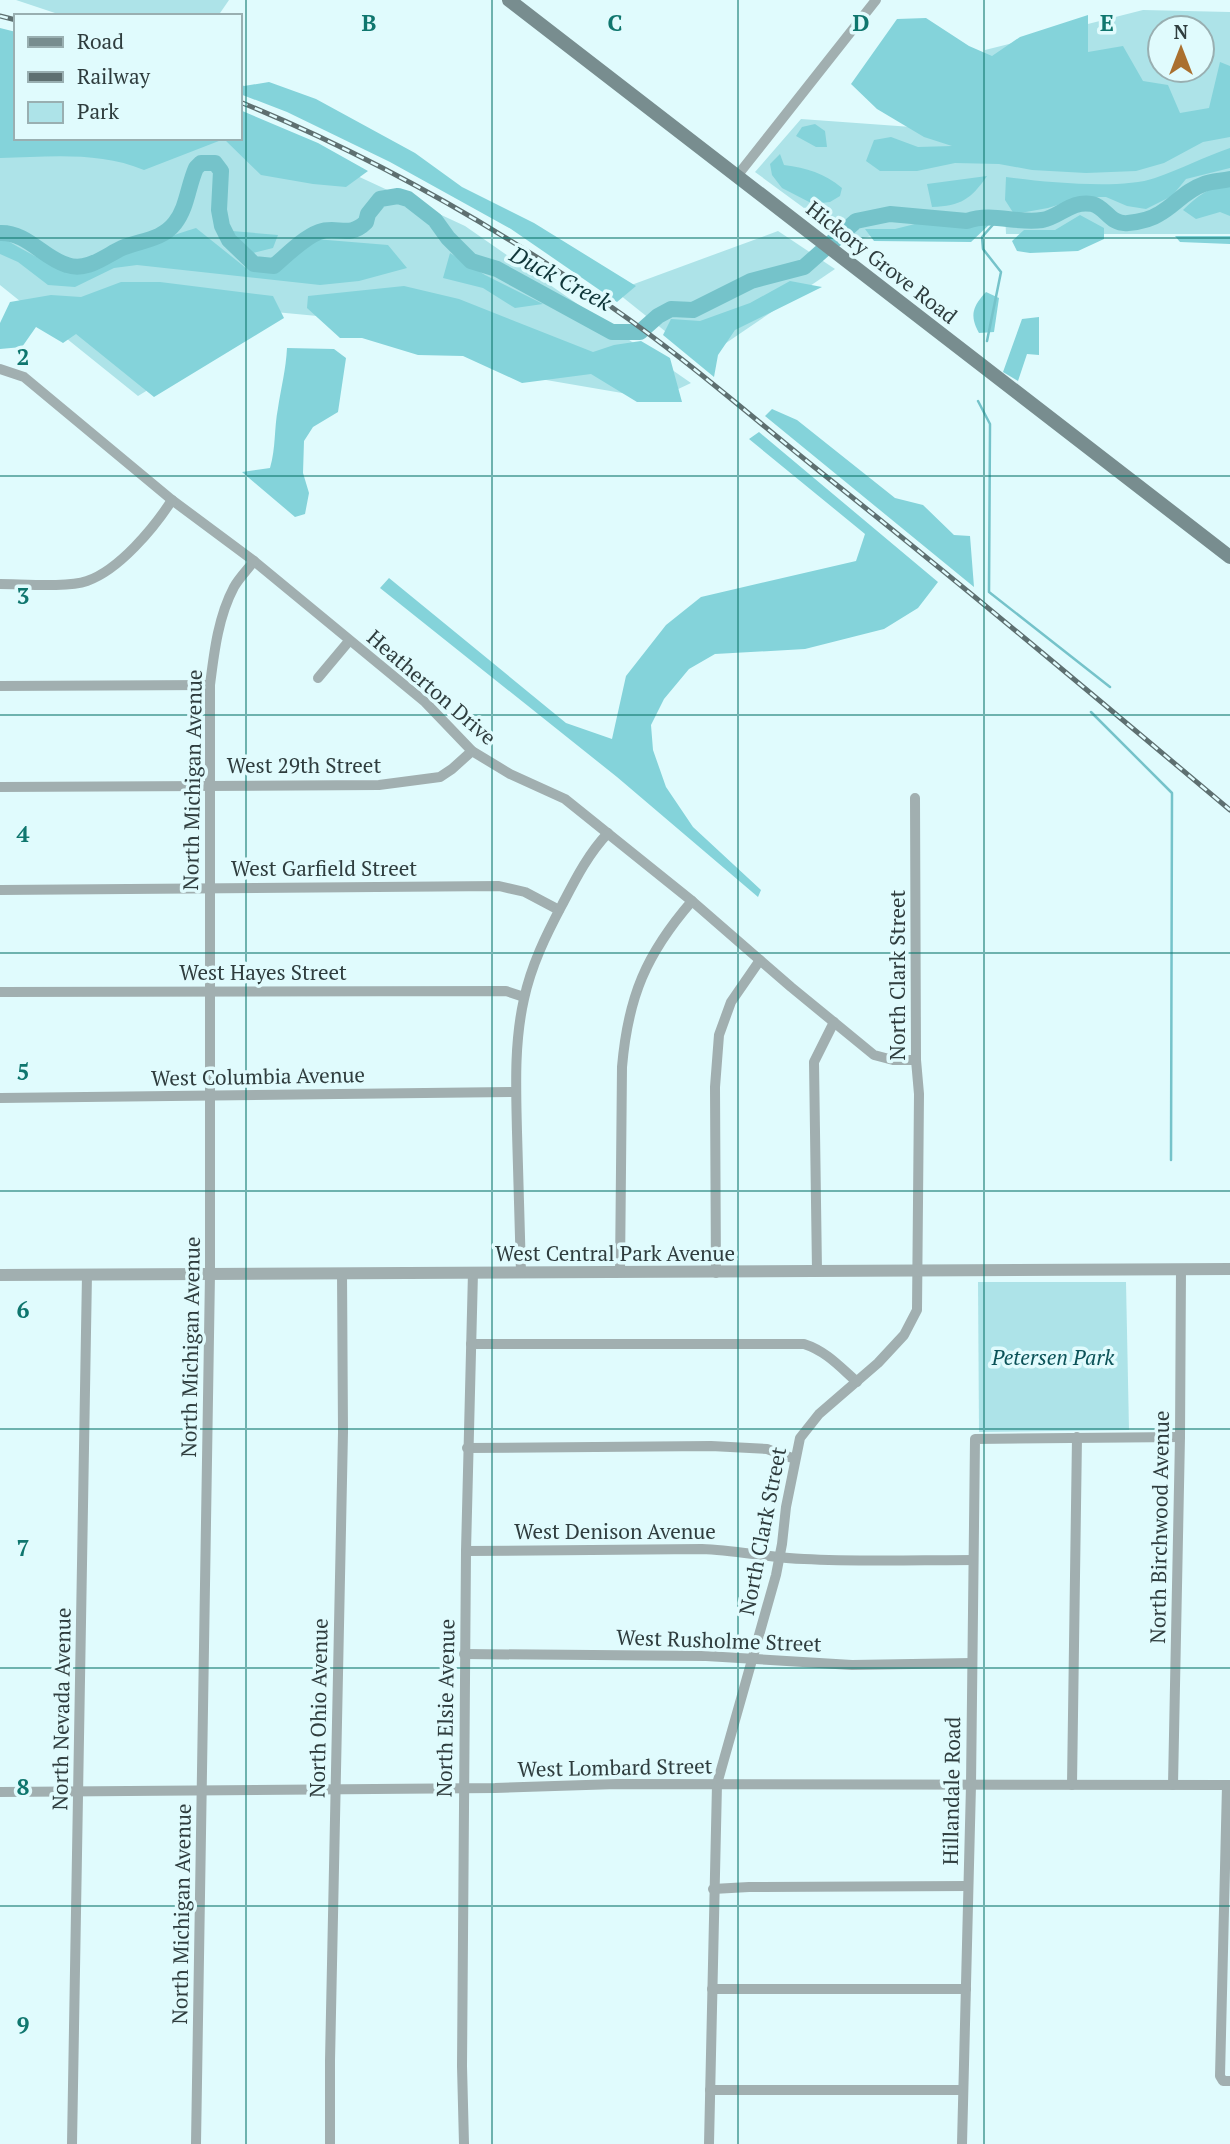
<svg xmlns="http://www.w3.org/2000/svg" width="1230" height="2144" font-family="'PT Serif',serif">
<style>
.green{fill:#ade3e8;fill-rule:evenodd}
.forest{fill:#84d3da}
.lines{fill:none;stroke-linecap:round;stroke-linejoin:round}
.stream{stroke:#75c3ca;stroke-width:2.5}
.river{stroke:#75c3ca;stroke-width:16}
.minor{stroke:#a1afb0;stroke-width:10}
.tertiary{stroke:#a1afb0;stroke-width:12}
.secondary{stroke:#788d8f;stroke-width:14}
.rail-casing{stroke:#5e7071;stroke-width:5}
.rail{stroke:#e0fbfd;stroke-width:2.5;stroke-dasharray:8;stroke-linecap:butt}
.grid{fill:none;stroke:#0f766e;stroke-width:2;stroke-opacity:0.55}
.labels{text-anchor:middle;dominant-baseline:central;stroke-width:7;stroke-linejoin:round;paint-order:stroke}
.street-label{font-size:21px;fill:#2f3d3e;stroke:#e0fbfd}
.park-label{font-size:21px;font-style:italic;fill:#0b5258;stroke:#e0fbfd}
.water-label{font-size:23px;font-style:italic;fill:#0f3639;stroke:#e0fbfd}
.grid-label{font-size:23px;text-anchor:middle;font-weight:bold;fill:#0f766e;stroke:#e0fbfd;stroke-width:7;stroke-linejoin:round;paint-order:stroke}
</style>
<rect width="100%" height="100%" fill="#e0fbfd"/>
<!-- green -->
<g class="green">
<path d="M16,0h213l-11,16h-154z"/>
<path d="M1143,10l87,2v222h-224l-1,-23h-19l-137,30 -94,-69 46,-53 180,13 4,-82zM1160,28h42v42h-42z"/>
<path d="M0,40l16,98h224l3,-15 222,103 226,157 -34,16 -140,-24 -115,-51 -127,-12 -137,84 -138,-111z"/>
<path d="M778,231l57,38 -134,91 -86,-69z"/>
<path d="M978,1282h148l3,148 -150,2z"/>
</g>
<!-- forest -->
<g class="forest">
<path d="M1088,15v37l35,-6 20,35 25,4 12,28 29,-5 11,-46 10,4v71l-27,5 -39,21 -28,8 -50,2 -54,-3 -33,-6 -44,-1 -38,8h-37l-14,-10 8,-21 17,-3 27,10 34,-1 -28,-9 -47,-28 -26,-25 46,-65 29,-1 43,28 23,10 28,-19z"/>
<path d="M0,28l16,4v106h224v-28l78,33 50,28 -22,16 -33,-3 -52,-9 -37,-36 -80,31c-46,-19 -96,-13 -144,-12z"/>
<path d="M269,82l47,17 99,54 47,34 72,36 102,63 -19,16 -106,-73 -121,-67 -103,-50 -47,-18v-10l4,2z"/>
<path d="M815,124l10,7 2,16h-11l-20,-11 6,-9z"/>
<path d="M1230,148v20l-44,11 -14,17 -26,13 -19,-3 -21,-9h-23l-35,11 -34,6 -9,-14 1,-23c36,5 116,13 149,1 26,-9 49,-21 75,-30z"/>
<path d="M780,154l4,11c23,3 40,8 58,23l-2,8 -10,6 -17,2 -31,-16 -10,-13 -2,-11z"/>
<path d="M987,176c-16,23 -26,30 -55,31l-5,-23z"/>
<path d="M1230,183v33l-10,-4 -24,7 -13,-9c14,-14 27,-23 47,-27z"/>
<path d="M991,215l1,7 -21,20 -97,-1 -9,-12h30l32,-8 37,4z"/>
<path d="M1080,215l24,13v11l-26,12 -48,2 -13,-2 -5,-10 12,-11h31z"/>
<path d="M196,228l50,40 29,1 40,-30 73,6 19,23 -48,13 -39,4 -183,-20 -23,3 -39,19 -27,-2 -30,-23 -18,-8v-15l2,-1c16,8 33,20 50,25 31,8 110,-25 144,-35z"/>
<path d="M232,231l46,4 -5,13 -20,5 -18,-10z"/>
<path d="M1175,236h55v8l-50,-2z"/>
<path d="M450,253l35,22 58,29 -28,4 -32,-20 -40,-10z"/>
<path d="M790,281l32,6 -87,43 -17,25 -4,22 -51,-42 8,-16 29,2 50,-18z"/>
<path d="M121,282h39l113,14 11,22 -130,79 -78,-63 -13,9 -27,-16 -14,20 -22,2v-26l10,-21 41,-7 30,2z"/>
<path d="M404,286l55,13 134,53 21,-7 27,-4 29,17 12,44h-45l-46,-28 -69,9 -59,-27 -45,-1 -56,-17h-22l-33,-30 1,-12z"/>
<path d="M986,292l13,6 -5,34 -15,1c-10,-18 -6,-27 7,-41z"/>
<path d="M1039,317v38l-12,-1 -9,27 -15,-9 19,-53z"/>
<path d="M287,348l47,1 12,9 -8,54 -25,15 -9,14 -1,32 6,20 -4,21 -10,3 -53,-45 28,-4c6,-20 4,-40 8,-60 3,-20 8,-39 9,-60z"/>
<path d="M772,409l25,11 98,78 28,7 31,30 16,1 4,51 -209,-171z"/>
<path d="M759,432l179,150 -20,26 -34,21 -79,20 -90,5 -26,15 -25,30 -13,26 2,25 13,37 27,40 68,63 -3,7 -141,-120 -237,-189 9,-10 177,145 46,16 14,-63 40,-51 35,-28 155,-36 9,-27 -116,-95z"/>
</g>
<g class="lines">
<!-- stream -->
<g class="stream">
<path d="M987,341l14,-69 -18,-23 -1,-12 17,-19"/>
<path d="M978,401l12,23 -1,168 121,95"/>
<path d="M1091,712l81,81 -1,367"/>
</g>
<!-- river -->
<path class="river" d="M0,233c27,-1 43,25 67,32 20,7 38,-9 55,-17 18,-8 39,-7 53,-25 12,-15 13,-37 21,-55l5,-5h14l6,8 -2,39 3,16 7,14 25,24 20,2c13,-11 29,-28 45,-34 18,-7 30,7 47,-10l2,-8 12,-15 18,-3 10,3 27,21 13,18 23,23 26,8 115,63h28l18,-16 13,-7 22,1 58,-29 53,-14 52,-46 34,-7 77,7c25,-9 50,3 75,-1 18,-3 29,-20 50,-16 14,3 18,21 36,19 10,-1 22,-3 31,-9 15,-8 27,-24 45,-30 8,-3 17,-3 26,-5"/>
<!-- minor -->
<g class="minor">
<path d="M737,176l139,-176"/>
<path d="M0,369l24,8 148,123 82,61 171,141 47,49 38,23 55,25 127,102 99,86 83,68 19,5h23"/>
<path d="M0,584c22,0 67,4 87,-3 32,-11 67,-53 85,-81"/>
<path d="M318,678l31,-37"/>
<path d="M0,686l210,-1"/>
<path d="M0,787l379,-2 61,-8 12,-8 20,-18"/>
<path d="M0,890l499,-4 26,6 34,18"/>
<path d="M0,992l506,-1 18,6"/>
<path d="M0,1098l516,-6"/>
<path d="M620,1271l2,-204c6,-70 24,-113 70,-166"/>
<path d="M817,1271l-3,-209 20,-40"/>
<path d="M521,1272c-1,-47 -3,-93 -4,-140 -1,-44 -3,-89 7,-133 7,-33 22,-64 38,-94 13,-25 26,-51 46,-72"/>
<path d="M716,1273l-1,-186 4,-52 12,-33 29,-42"/>
<path d="M471,1344h333c22,7 36,23 53,38"/>
<path d="M467,1448l244,-2 56,3 28,10"/>
<path d="M466,1551l236,-2c34,1 68,9 102,10 56,3 113,1 169,1"/>
<path d="M464,1654l242,2 146,9 120,-2"/>
<path d="M1072,1785l5,-348"/>
<path d="M1173,1785l7,-348 1,-168"/>
<path d="M1227,1785l-7,291 3,5h7"/>
<path d="M0,1792l495,-4 122,-4 613,1"/>
<path d="M713,1889l36,-2 219,-1"/>
<path d="M712,1989h254"/>
<path d="M710,2090h253"/>
<path d="M72,2144l15,-870"/>
<path d="M196,2144l14,-870v-589c4,-32 8,-68 24,-98 5,-9 14,-18 20,-26"/>
<path d="M330,2144v-83l13,-629 -1,-159"/>
<path d="M464,2144l-2,-78 4,-515 7,-279"/>
<path d="M709,2144l8,-360 59,-209 6,-31 4,-37 14,-69 19,-24 59,-51 26,-28 13,-25 2,-216 -3,-34 -1,-262"/>
<path d="M962,2144l9,-359 4,-346 205,-2"/>
</g>
<!-- tertiary -->
<path class="tertiary" d="M0,1275l1230,-6"/>
<!-- secondary -->
<path class="secondary" d="M509,0l721,557"/>
<!-- rail casing -->
<g class="rail-casing">
<g id="rail">
<path d="M0,16l16,4"/>
<path d="M240,102c130,53 255,124 370,204 71,49 136,106 203,160 141,112 279,228 417,344"/>
</g>
</g>
<!-- rail -->
<use href="#rail" class="rail"/>
</g>
<!-- grid -->
<path class="grid" d="M246,0v2144M492,0v2144M738,0v2144M984,0v2144M0,238h1230M0,476h1230M0,715h1230M0,953h1230M0,1191h1230M0,1429h1230M0,1668h1230M0,1906h1230"/>
<g class="labels">
<!-- street labels -->
<g class="street-label">
<text transform="translate(882 262) rotate(38)">Hickory Grove Road</text>
<text transform="translate(432 687) rotate(41)">Heatherton Drive</text>
<text x="304" y="765">West 29th Street</text>
<text transform="translate(192 780) rotate(-89)">North Michigan Avenue</text>
<text x="324" y="868">West Garfield Street</text>
<text x="263" y="972">West Hayes Street</text>
<text transform="translate(897 975) rotate(-90)">North Clark Street</text>
<text transform="translate(258 1076) rotate(-1)">West Columbia Avenue</text>
<text x="615" y="1253">West Central Park Avenue</text>
<text transform="translate(190 1347) rotate(-89)">North Michigan Avenue</text>
<text transform="translate(1159 1527) rotate(-89)">North Birchwood Avenue</text>
<text x="615" y="1531">West Denison Avenue</text>
<text transform="translate(762 1531) rotate(-79)">North Clark Street</text>
<text transform="translate(719 1640) rotate(2)">West Rusholme Street</text>
<text transform="translate(318 1708) rotate(-89)">North Ohio Avenue</text>
<text transform="translate(445 1708) rotate(-89)">North Elsie Avenue</text>
<text transform="translate(61 1709) rotate(-89)">North Nevada Avenue</text>
<text transform="translate(615 1767) rotate(-1)">West Lombard Street</text>
<text transform="translate(951 1791) rotate(-89)">Hillandale Road</text>
<text transform="translate(181 1914) rotate(-89)">North Michigan Avenue</text>
</g>
<!-- park labels -->
<g class="park-label">
<text x="1053" y="1357">Petersen Park</text>
</g>
<!-- water labels -->
<g class="water-label">
<text transform="translate(561 278) rotate(28)">Duck Creek</text>
</g>
</g>
<g class="grid-label">
<text x="369" y="31">B</text>
<text x="615" y="31">C</text>
<text x="861" y="31">D</text>
<text x="1107" y="31">E</text>
<text x="23" y="365">2</text>
<text x="23" y="604">3</text>
<text x="23" y="842">4</text>
<text x="23" y="1080">5</text>
<text x="23" y="1318">6</text>
<text x="23" y="1556">7</text>
<text x="23" y="1795">8</text>
<text x="23" y="2033">9</text>
</g>
<!-- legend -->
<rect x="14" y="14" width="228" height="126" fill="#e0fbfd" stroke="#99afb1" stroke-width="2"/>
<rect x="28" y="37" width="35" height="10" fill="#788d8f" stroke="#99afb1" stroke-width="2"/>
<text x="77" y="49" font-size="21" fill="#2f3d3e">Road</text>
<rect x="28" y="72" width="35" height="10" fill="#5e7071" stroke="#99afb1" stroke-width="2"/>
<text x="77" y="84" font-size="21" fill="#2f3d3e">Railway</text>
<rect x="28" y="102" width="35" height="21" fill="#ade3e8" stroke="#99afb1" stroke-width="2"/>
<text x="77" y="119" font-size="21" fill="#2f3d3e">Park</text>
<!-- north arrow -->
<g transform="translate(1181 49)"><circle r="33" fill="#e0fbfd" stroke="#99afb1" stroke-width="2"/>
<path d="M0-5L12 26L0 18L-12 26Z" fill="#aa702f"/>
<text y="-10" font-size="19" font-weight="bold" text-anchor="middle" fill="#2f3d3e">N</text>
</g>
</svg>
